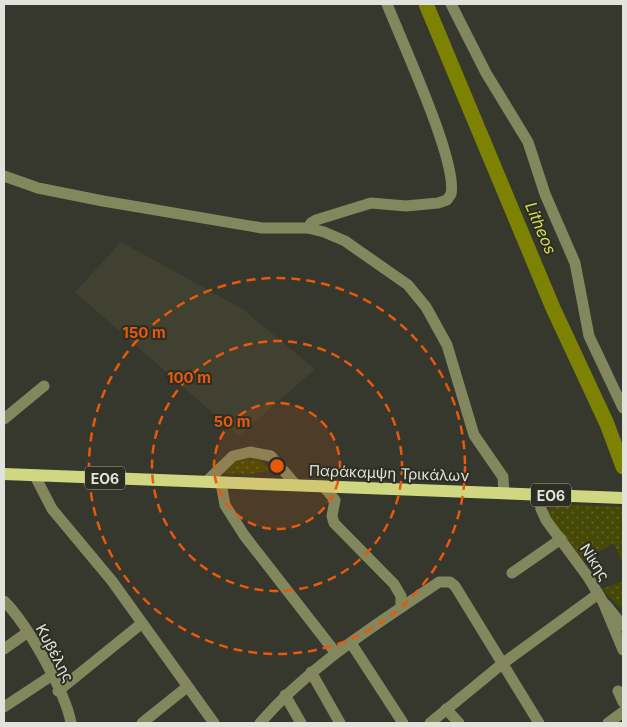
<svg xmlns="http://www.w3.org/2000/svg" width="627" height="727" font-family="Inter,sans-serif">
<style>
.built{fill:#404130}
.grass{fill:url(#grass-dots)}
.lines{fill:none;stroke-linecap:round;stroke-linejoin:round}
.river{stroke:#7d8202;stroke-width:15}
.minor{stroke:#83875e;stroke-width:11}
.major{stroke:#d0d781;stroke-width:12}
.ring{fill:none;stroke:#e8590c;stroke-width:2.5;stroke-dasharray:9 6}
.labels{text-anchor:middle;dominant-baseline:central;stroke-width:4;stroke-linejoin:round;paint-order:stroke}
.shield{fill:#2d2e23;stroke:#abaca4;stroke-width:1}
.shield-label{font-size:14px;font-weight:bold;fill:#e1e2db}
.street-label{font-size:15px;fill:#e1e2db;stroke:#2d2e23}
.water-label{font-size:16px;font-style:italic;fill:#d5dd53;stroke:#2d2e23}
.centre{fill:#e8590c;stroke:#2d2e23;stroke-width:2.5}
.ring-label{font-size:15px;text-anchor:middle;font-weight:bold;fill:#e8590c;stroke:#2d2e23;stroke-width:4;stroke-linejoin:round;paint-order:stroke}
</style>
<defs>
<pattern id="grass-dots" width="8" height="8" patternUnits="userSpaceOnUse" patternTransform="scale(1.25)"><rect width="8" height="8" fill="#464906"/><path d="M2 2h.1M6 6h.1" fill="none" stroke="#60632a" stroke-width="1.8" stroke-linecap="round"/></pattern>
</defs>
<rect width="100%" height="100%" fill="#37382d"/>
<!-- built -->
<path class="built" d="M121,242l120,66 74,61 -76,67 -164,-144z"/>
<!-- grass -->
<g class="grass">
<path d="M237,459l22,1 11,10 -18,4 -31,-1z"/>
<path d="M560,504l63,3v58l-9,-22 -31,17 -32,-39 -4,-11 7,-5z"/>
<path d="M623,581v29l-21,-21z"/>
</g>
<g class="lines">
<!-- river -->
<path class="river" d="M426,4l127,304 54,116 16,43"/>
<!-- minor -->
<g class="minor">
<path d="M451,4l35,69 42,69 17,52 30,69 14,73 34,72"/>
<path d="M4,176l34,12 65,13 159,27h46l16,4 21,9 63,44 18,22 21,38 27,90 29,42 1,16"/>
<path d="M308,228l3,-5 5,-3 55,-17 35,3 32,-3 9,-3 4,-6c7,-32 -50,-154 -64,-190"/>
<path d="M4,419l40,-33"/>
<path d="M35,476l17,33 60,72 102,142"/>
<path d="M206,482l27,-26 17,-4 21,4 25,29"/>
<path d="M221,483l4,22 19,30 91,117"/>
<path d="M323,486l12,14 -3,16 2,7 60,61 7,12v11"/>
<path d="M539,495l2,14 5,11 42,57 15,25 20,48"/>
<path d="M512,573l49,-34"/>
<path d="M4,601c22,21 62,92 67,122"/>
<path d="M606,605l17,21"/>
<path d="M351,643l52,80"/>
<path d="M4,649l24,-17"/>
<path d="M311,672l29,51"/>
<path d="M58,691l83,-67"/>
<path d="M618,691l5,11"/>
<path d="M285,695l16,28"/>
<path d="M4,707l47,-31"/>
<path d="M446,709l13,14"/>
<path d="M142,723l45,-36"/>
<path d="M260,723c50,-58 116,-98 179,-141h11l5,4 84,137"/>
<path d="M430,723l72,-59 96,-70"/>
<path d="M608,723l15,-11"/>
</g>
<!-- major -->
<path class="major" d="M4,474l619,24"/>
</g>
<!-- distance rings -->
<circle cx="277" cy="466" r="63" fill="#e8590c" fill-opacity=".12"/>
<g class="ring">
<circle cx="277" cy="466" r="63"/>
<circle cx="277" cy="466" r="125"/>
<circle cx="277" cy="466" r="188"/>
</g>
<g class="labels">
<!-- shield labels -->
<g class="shield">
<rect x="85" y="466.5" width="40" height="23" rx="4"/>
<rect x="531" y="483.5" width="40" height="23" rx="4"/>
</g>
<g class="shield-label">
<text x="105" y="478">ΕΟ6</text>
<text x="551" y="495">ΕΟ6</text>
</g>
<!-- street labels -->
<g class="street-label">
<text transform="translate(389 473) rotate(2)">Παράκαμψη Τρικάλων</text>
<text transform="translate(595 562) rotate(57)">Νίκης</text>
<text transform="translate(55 653) rotate(62)">Κυβέλης</text>
</g>
<!-- water labels -->
<g class="water-label">
<text transform="translate(541 228) rotate(67)">Litheos</text>
</g>
</g>
<circle cx="277" cy="466" r="8" class="centre"/>
<g class="ring-label">
<text x="144" y="338">150 m</text>
<text x="189" y="383">100 m</text>
<text x="232" y="427">50 m</text>
</g>
<!-- border -->
<rect width="627" height="727" fill="none" stroke="#e1e2db" stroke-width="10"/>
</svg>
